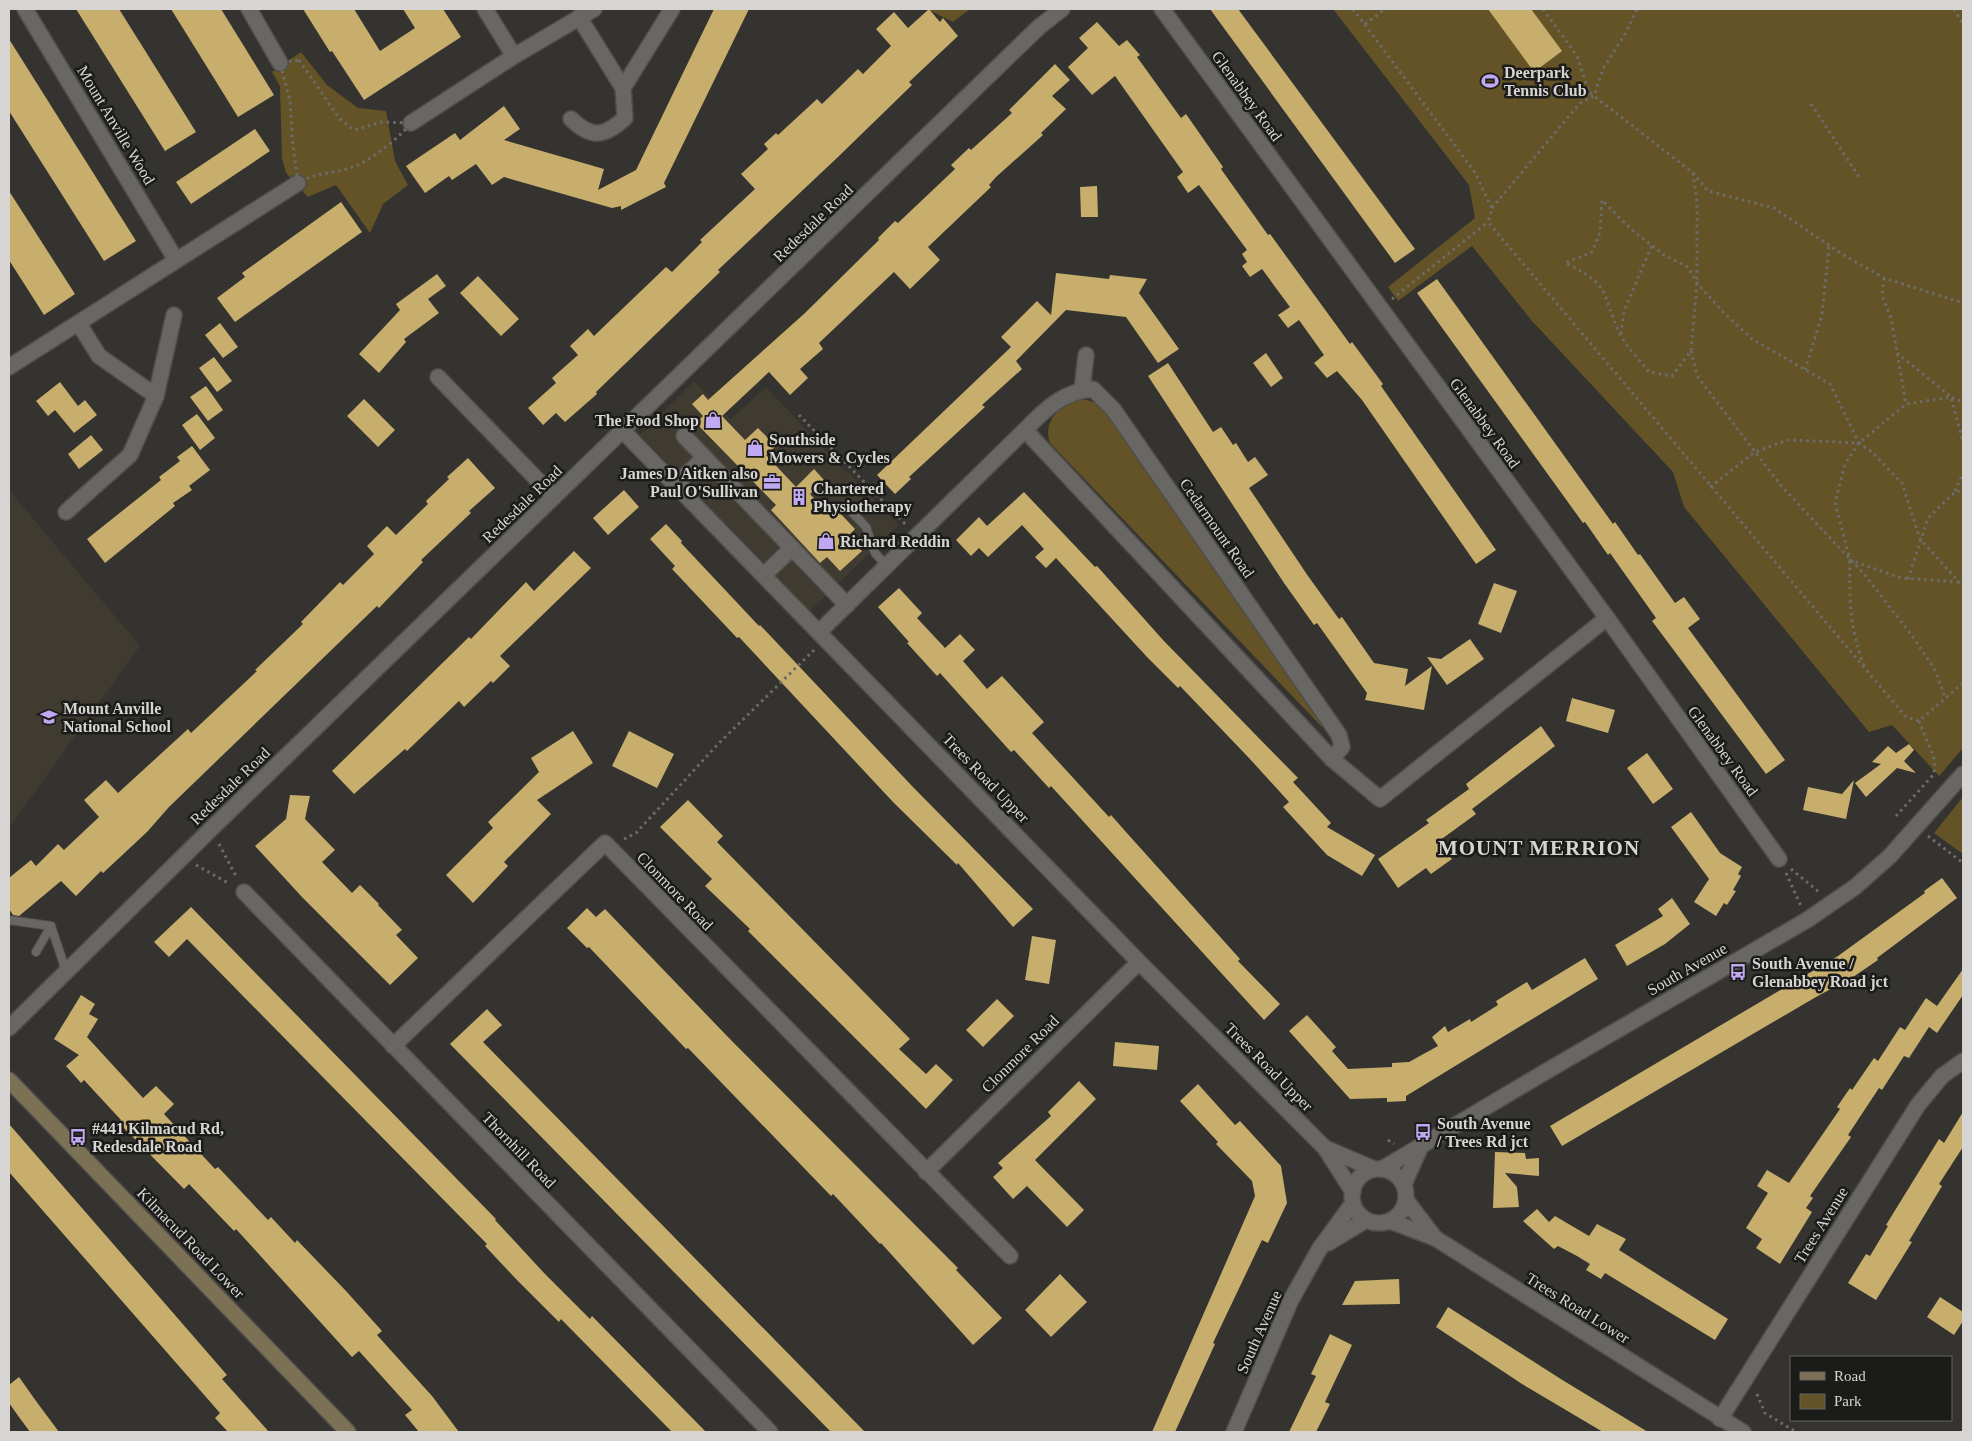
<svg xmlns="http://www.w3.org/2000/svg" width="1972" height="1441" font-family="'Times New Roman',serif">
<style>
.built{fill:#3f3b31}
.green{fill:#635327}
.building{fill:#c8ae6c}
.lines{fill:none;stroke-linecap:round;stroke-linejoin:round}
.service-casing{stroke:#504e4c;stroke-width:10}
.minor-casing{stroke:#504e4c;stroke-width:18}
.secondary-casing{stroke:#504e4c;stroke-width:18}
.path{stroke:#6d6c69;stroke-width:3;stroke-dasharray:2.5 4;stroke-linecap:butt}
.service{stroke:#696763;stroke-width:8}
.minor{stroke:#696763;stroke-width:15}
.secondary{stroke:#7c7154;stroke-width:15}
.labels{text-anchor:middle;dominant-baseline:central;stroke-width:5;stroke-linejoin:round;paint-order:stroke}
.poi-label{font-size:16px;font-weight:bold;fill:#d6d5d3;stroke:#1b1b19;text-anchor:start}
.street-label{font-size:16px;fill:#d6d5d3;stroke:#1b1b19}
.district-label{font-size:21px;font-weight:bold;letter-spacing:1px;fill:#d6d5d3;stroke:#1b1b19}
</style>
<rect width="100%" height="100%" fill="#34332f"/>
<!-- built -->
<g class="built">
<path d="M694,381l37,38 35,-32 79,84 6,4 48,50 -89,86 -170,-176z"/>
<path d="M9,490l131,156 -131,182z"/>
</g>
<!-- green -->
<g class="green">
<path d="M927,9h43l-17,13z"/>
<path d="M1333,9h630v739l-24,28 -47,-51 -23,7 -185,-225 -11,-35 -141,-151 -60,-75 -74,55 -10,-14 87,-69 -6,-33z"/>
<path d="M301,52l26,33 31,23 28,3 9,50 13,24 -25,19 -13,29 -34,-48 -28,12 -22,-24 -4,-15 -2,-72 -8,-14z"/>
<path d="M1083,399l14,4 11,8 221,317 -7,-1 -272,-284c-8,-24 11,-39 33,-44z"/>
<path d="M1963,797v57l-29,-21z"/>
</g>
<!-- building -->
<g class="building">
<path d="M76,9h43l77,123 -31,19z"/>
<path d="M171,9h50l53,86 -36,22z"/>
<path d="M303,9h51l26,42 35,-23 -12,-19h40l18,28 -97,63 -32,-49 -2,1z"/>
<path d="M714,9h35l-85,174 2,4 -45,23v-4l-9,2 -108,-31 -12,8 -16,-21 -24,16 -3,-4 -24,17 -19,-27 49,-33 5,7 44,-34 16,23 -16,11 100,29 -6,21 38,-20z"/>
<path d="M929,9l11,13 3,-4 15,18 -49,46 3,3 -74,72 -120,113 2,2 -124,120 1,2 -32,28 -9,-9 -13,12 -15,-17 28,-25 -4,-5 26,-23 -8,-9 18,-17 6,7 72,-69 6,5 30,-30 -2,-2 55,-51 -14,-15 27,-25 -4,-5 12,-11 2,2 39,-36 5,5 36,-35 5,5 28,-28 -15,-17 18,-17 14,16z"/>
<path d="M1210,9h28l177,240 -20,14z"/>
<path d="M1488,9h43l31,42 -28,21z"/>
<path d="M1097,22l22,24 8,-6 13,15 -3,2 44,61 5,-4 37,53 -2,2 47,66 2,-1 80,110 2,-2 31,42 -2,2 115,164 -20,14 -114,-164 -25,-29 -10,7 -13,-15 10,-8 -25,-35 -11,8 -10,-13 12,-8 -3,-4 -25,-34 -12,8 -8,-11 5,-4 -5,-8 5,-4 -48,-65 -11,8 -11,-16 6,-5 -68,-96 -23,19 -24,-28 20,-19 -9,-10z"/>
<path d="M9,39l127,202 -32,20 -95,-150z"/>
<path d="M1055,64l15,16 -18,16 14,13 -25,24 2,2 -47,42 -7,8 2,2 -63,60 12,13 -30,29 -16,-17 -75,71 4,6 -23,20 8,9 -18,17 -21,-23 -47,44 23,24 13,-12 18,18 -10,9 30,32 18,-18 10,11 -14,14 23,25 6,-7 16,17 -7,7 14,15 -22,20 -13,-14 -7,6 -49,-53 5,-5 -80,-82 7,-7 -11,-12 11,-10 5,6 97,-87 74,-73 -1,-2 17,-17 3,2 57,-54 -4,-4 18,-17 2,2 41,-37 -3,-3z"/>
<path d="M255,129l15,22 -79,53 -15,-22z"/>
<path d="M1097,186l1,31h-17l-1,-30z"/>
<path d="M9,191l66,103 -31,21 -35,-55z"/>
<path d="M341,202l21,30 -127,90 -18,-24 28,-21 -3,-4z"/>
<path d="M1056,273l53,6 1,-4 37,4 -8,14 40,56 -21,14 -32,-46 -60,-7 -50,51 6,8 -40,36 3,2 -76,70 2,2 -16,15 -18,-19 134,-128 -10,-10 36,-36 14,14z"/>
<path d="M437,274l9,12 -18,13 11,14 -35,26 2,3 -27,31 -20,-19 41,-44 -4,-6z"/>
<path d="M478,276l41,43 -18,17 -41,-43z"/>
<path d="M1437,279l176,245 2,-2 23,33 2,-1 35,49 9,-6 16,22 -12,9 97,132 -19,14 -114,-153 4,-3 -46,-65 -2,2 -23,-33 -2,1 -166,-230z"/>
<path d="M220,323l18,24 -15,11 -18,-23z"/>
<path d="M1266,353l17,25 -12,9 -18,-24z"/>
<path d="M214,357l18,24 -15,11 -18,-24z"/>
<path d="M1168,363l45,69 8,-5 12,18 3,-2 12,19 7,-5 13,18 -19,13 59,88 31,43 3,-2 32,46 34,6 -3,17 27,-20 -8,44 -59,-10 2,-7 -50,-70 -3,2 -30,-42 -136,-207z"/>
<path d="M60,382l18,24 7,-6 12,15 -23,18 -19,-23 -7,6 -12,-15z"/>
<path d="M206,386l17,24 -15,11 -18,-24z"/>
<path d="M364,399l31,31 -17,17 -31,-31z"/>
<path d="M197,414l18,24 -15,12 -18,-25z"/>
<path d="M91,435l12,15 -24,19 -11,-15z"/>
<path d="M192,446l18,24 -21,16 3,4 -19,13 2,3 -70,57 -18,-24 74,-59 -2,-3 21,-16 -3,-4z"/>
<path d="M468,458l27,30 -26,23 2,2 -50,47 2,2 -44,46 -2,-2 -208,201 -22,25 -44,41 -2,-2 -25,25 -15,-15 -42,35 -6,-1 -4,-6v-31l22,-18 5,6 22,-22 6,6 35,-33 -15,-17 22,-20 12,13 70,-64 3,4 66,-62 -2,-1 48,-46 -2,-2 39,-40 3,3 31,-31 -7,-8 20,-20 9,9 32,-31 -2,-3 23,-22 -2,-2z"/>
<path d="M624,490l15,17 -31,28 -15,-17z"/>
<path d="M1024,492l71,75 2,-1 66,74 135,138 -5,4 38,41 -4,4 48,28 -13,21 -35,-21 -44,-48 6,-5 -40,-44 -69,-72 -2,2 -31,-31 -91,-99 -10,10 -11,-11 9,-8 -22,-24 -34,32 -9,-9 -8,8 -15,-16 23,-23 8,9z"/>
<path d="M666,524l16,17 -1,2 78,83 1,-1 152,161 121,123 -20,18 -55,-64 -1,2 -64,-63 -154,-165 -2,1 -65,-69 3,-3 -25,-27z"/>
<path d="M574,551l17,17 -91,88 10,10 -17,17 -2,-2 -27,26 -5,-6 -52,50 -2,-2 -51,45 -22,-23 137,-134 2,2 55,-57 8,9z"/>
<path d="M1494,583l23,8 -16,42 -23,-9z"/>
<path d="M899,588l23,25 -5,5 28,30 15,-14 15,16 -12,11 24,28 15,-13 42,46 -12,11 77,84 2,-2 15,17 114,127 -2,2 42,43 -16,16 -213,-234 -2,2 -35,-38 -3,2 -71,-79 -3,3 -30,-33 2,-1 -31,-35z"/>
<path d="M1470,639l14,20 -37,26 -20,-28 14,2z"/>
<path d="M1572,698l43,12 -7,23 -42,-12z"/>
<path d="M1541,726l14,20 -83,63 4,5 -37,27 13,18 -21,15 -5,-6 -28,20 -20,-29 51,-36 -3,-3 43,-31 -3,-5z"/>
<path d="M573,731l20,32 -56,37 14,14 -47,48 4,4 -35,37 -27,-28 47,-47 -5,-6 51,-50 -8,-14z"/>
<path d="M629,731l45,23 -17,34 -45,-22z"/>
<path d="M1909,744l5,6 -10,11 12,12 -19,-5 -31,29 -11,-14 26,-19 -9,-2 16,-16 8,7z"/>
<path d="M1647,753l26,36 -20,15 -26,-36z"/>
<path d="M1854,780l-8,39 -43,-9 5,-23 34,7z"/>
<path d="M290,795l20,1 -5,23 30,31 -13,12 30,31 8,-8 19,19 -1,1 24,25 -6,5 22,23 -28,27 -88,-88 -47,-51 31,-27z"/>
<path d="M688,800l35,36 -6,6 193,197 -11,10 27,25 10,-10 17,16 -27,29 -178,-178 2,-2 -45,-43 7,-7 -52,-52z"/>
<path d="M1691,812l29,41 22,14 -4,7 3,2 -8,14 3,1 -9,14 -3,-2 -8,13 -22,-14 15,-23 -38,-52z"/>
<path d="M1942,878l15,20 -80,60 1,2 -25,17 -37,20 -254,149 -12,-20 288,-170 87,-63 -1,-2z"/>
<path d="M1672,898l18,26 -25,20 -38,22 -12,-21 48,-29 -5,-7z"/>
<path d="M191,907l305,312 -1,1 50,54 45,45 2,-3 114,116h-34l-111,-113 -2,3 -44,-44 -30,-32 2,-2 -300,-305 -18,18 -15,-15z"/>
<path d="M587,908l9,9 9,-8 122,127 219,220 12,12 -2,2 46,48 -29,27 -92,-102 -1,1 -47,-50 -2,2 -143,-148 -2,1 -97,-102 -2,1 -20,-20z"/>
<path d="M1032,936l24,4 -7,44 -24,-4z"/>
<path d="M1585,958l13,21 -192,117v5l-19,1v-4l-37,1 -61,-68 18,-16 29,32 -4,4 16,18 44,-2v-4l17,-1 29,-16 -6,-9 13,-11 3,6 22,-13 1,3 27,-17 -2,-4 31,-19 5,8z"/>
<path d="M1963,969v26l-26,38 -8,-6 -20,31 -5,-2 -22,34 -3,-2 -31,47 3,2 -41,59 3,2 -7,10 6,4 -32,52 -24,-16 6,-9 -16,-11 22,-35 -11,-7 10,-16 22,13 51,-74 -3,-2 13,-19 2,2 22,-32 4,3 22,-34 5,3 21,-32 11,8z"/>
<path d="M81,995l14,9 -6,10 9,5 -11,18 56,61 13,-12 18,18 -10,10 51,55 3,-2 50,53 3,-3 24,26 2,-3 49,51 36,40 -5,4 55,61 27,36h-40l-14,-17 7,-5 -53,-59 -7,6 -116,-128 -2,2 -45,-47 -5,5 -66,-67 3,-2 -37,-40 -3,3 -15,-17 13,-11 -25,-16z"/>
<path d="M997,999l17,17 -31,31 -17,-17z"/>
<path d="M487,1009l15,16 -19,17 382,390h-34l-381,-388z"/>
<path d="M1115,1042l44,4 -2,24 -44,-4z"/>
<path d="M1079,1081l17,18 -61,61 49,50 -17,17 -40,-41 -14,13 -20,-22 10,-9 -5,-5 53,-47 -3,-4z"/>
<path d="M1198,1084l37,41 5,-4 41,45 6,37 -19,40 -6,-3 -49,103 2,1 -40,88h-23l103,-236 -3,-15 -36,-37 2,-2 -38,-41z"/>
<path d="M1963,1112v35l-24,37 3,2 -33,55 3,1 -36,58 -28,-17 18,-29 4,2 18,-30 -2,-1 53,-86 5,4z"/>
<path d="M9,1124l218,251 -5,4 47,53h-41l-13,-14 5,-5 -211,-241z"/>
<path d="M1495,1152l30,1 1,6 13,-1v18l-34,-3 12,14 2,20 -26,1z"/>
<path d="M1537,1209l12,13 6,-6 34,20 8,-12 29,15 -7,11 109,69 -13,21 -110,-67 -4,6 -15,-9 4,-6 -13,-8 -19,-10 -4,3 -31,-28z"/>
<path d="M1060,1274l27,28 -36,35 -26,-27z"/>
<path d="M1399,1279l1,25 -58,1 13,-24z"/>
<path d="M1940,1297l23,15v9l-9,14 -27,-18z"/>
<path d="M1448,1307l116,74 84,51h-45l-81,-48 -86,-57z"/>
<path d="M1330,1334l22,11 -27,57 5,2 -14,28h-27l27,-56 -5,-2z"/>
<path d="M19,1377l17,24 23,31h-29l-11,-15 -10,-14v-18z"/>
</g>
<g class="lines">
<!-- service casing -->
<g class="service-casing">
<g id="service">
<path d="M849,509l17,18 9,26 12,13"/>
<path d="M9,920l42,6"/>
<path d="M36,952l15,-26 15,45"/>
</g>
</g>
<!-- minor casing -->
<g class="minor-casing">
<g id="minor">
<path d="M25,9l151,251"/>
<path d="M249,9l31,54"/>
<path d="M485,9l29,47"/>
<path d="M1162,9l445,609 172,241"/>
<path d="M579,17l44,71"/>
<path d="M571,119c21,20 33,18 54,-1l-2,-30 49,-79"/>
<path d="M411,123l103,-67 80,-47"/>
<path d="M79,324l20,32 57,40"/>
<path d="M9,367l289,-184"/>
<path d="M438,377l116,120"/>
<path d="M1082,390l4,-35"/>
<path d="M1025,430c20,-21 39,-39 68,-41l20,20 226,326 3,12 -10,12"/>
<path d="M623,431l516,531 186,186 28,44"/>
<path d="M684,436l163,169"/>
<path d="M675,485l29,-27"/>
<path d="M66,512l64,-57 26,-59 18,-81"/>
<path d="M764,575l28,-27"/>
<path d="M820,631l205,-201 307,329 48,40 227,-181"/>
<path d="M244,892l526,540"/>
<path d="M9,1028l202,-199 828,-802 23,-18"/>
<path d="M393,1046l212,-203 405,413"/>
<path d="M1325,1148l49,21"/>
<circle cx="1379" cy="1196" r="27"/>
<path d="M1382,1169l163,-97 262,-152 48,-33 35,-31 73,-82"/>
<path d="M926,1172l213,-210"/>
<path d="M1404,1184l17,-38"/>
<path d="M1406,1200l29,38"/>
<path d="M1390,1221l45,17 308,194"/>
<path d="M1328,1243l38,-23"/>
<path d="M1720,1419l198,-314 24,-29 21,-15"/>
<path d="M1234,1432l57,-132 29,-52 33,-45"/>
</g>
</g>
<!-- secondary casing -->
<g class="secondary-casing">
<path id="secondary" d="M9,1080l339,352"/>
</g>
<!-- path -->
<g class="path">
<path d="M1353,9l121,162 18,37 -4,14 418,495 13,4 44,-38"/>
<path d="M1543,9l34,47 12,36 104,81 15,18 66,17 68,46 42,24 79,25"/>
<path d="M1954,9l9,15"/>
<path d="M1365,24l20,-15"/>
<path d="M299,60l40,58 15,12 28,-8 29,1c-14,17 -43,40 -64,46 -18,5 -33,4 -49,14l-5,-37 -3,-45 -10,-38z"/>
<path d="M1811,104l48,73"/>
<path d="M1693,173l4,29v81l-6,68 -19,25 -23,-4c-9,-12 -22,-24 -29,-38 -20,-41 -6,-48 -55,-71l27,-11 8,-20 2,-32 29,29 33,26 24,12 9,16 26,29 29,27 78,45 29,59"/>
<path d="M1492,208l88,-105 14,-7 9,-27 22,-35 12,-25"/>
<path d="M1884,278l-2,17 9,23 15,86"/>
<path d="M1392,299l96,-77"/>
<path d="M1621,334l3,-23 28,-66"/>
<path d="M1691,351l6,25 85,111 83,88 45,58 24,35 11,29"/>
<path d="M1897,353l54,44 12,45"/>
<path d="M1805,370l17,-55 7,-69"/>
<path d="M799,415l107,110"/>
<path d="M1710,487l45,-35 33,-12 71,3 13,9 30,31 18,56 39,43 4,1"/>
<path d="M1955,491l8,-18"/>
<path d="M1850,561c-1,41 0,69 15,107"/>
<path d="M1908,579l20,-61 27,-26 8,-2"/>
<path d="M1959,582l-58,-4 -51,-18 -15,-57 10,-39 14,-21 47,-39 45,-7 12,5"/>
<path d="M1896,816l38,-42 1,-13 -16,-40"/>
<path d="M1928,836l35,27"/>
<path d="M624,839l12,-6 83,-90 95,-93"/>
<path d="M219,844l18,34"/>
<path d="M196,865l34,19"/>
<path d="M1791,869l28,23"/>
<path d="M1786,873l15,33"/>
<path d="M1388,1140l6,4"/>
<path d="M1757,1394l8,19 31,19"/>
</g>
<!-- service -->
<use href="#service" class="service"/>
<!-- minor -->
<use href="#minor" class="minor"/>
<!-- secondary -->
<use href="#secondary" class="secondary"/>
</g>
<!-- icons -->
<defs>
<g id="stadium-bare" transform="scale(1.35)"><path d="M0-5a6.5 5 0 1 0 0 10a6.5 5 0 1 0 0-10ZM-3.5-1.8h7v3.6h-7Z" fill="#c1a8f3" stroke="#1b1b19" stroke-width="2.5" paint-order="stroke"/></g>
<g id="shop-bare" transform="scale(1.35)"><path d="M-5-2.5h2.3a2.7 3.5 0 0 1 5.4 0H5L5.5 6h-11ZM-1.5-2.5h3a1.5 2.3 0 0 0-3 0Z" fill="#c1a8f3" stroke="#1b1b19" stroke-width="2.5" paint-order="stroke"/></g>
<g id="office-bare" transform="scale(1.35)"><path d="M-6-3h4V-5.5h4V-3h4V5H-6ZM-1-4.5V-3h2v-1.5ZM-6 0V1H6V0Z" fill="#c1a8f3" stroke="#1b1b19" stroke-width="2.5" paint-order="stroke"/></g>
<g id="building-bare" transform="scale(1.35)"><path d="M-4-6H4V6H1V3H-1V6H-4ZM-2.5-4.3h1.7v1.8h-1.7ZM.8-4.3h1.7v1.8H.8ZM-2.5-1h1.7V.8h-1.7ZM.8-1h1.7V.8H.8Z" fill="#c1a8f3" stroke="#1b1b19" stroke-width="2.5" paint-order="stroke"/></g>
<g id="school-bare" transform="scale(1.35)"><path d="M0-5L7-2L0 1L-7-2ZM-4 1L0 2.5L4 1V4Q0 6-4 4Z" fill="#c1a8f3" stroke="#1b1b19" stroke-width="2.5" paint-order="stroke"/></g>
<g id="bus-bare" transform="scale(1.35)"><path d="M-5-6H5V4H4V6H2V4H-2V6H-4V4H-5ZM-3.5-4V0h7V-4ZM-3.5 1.2v1.5H-2V1.2ZM2 1.2v1.5H3.5V1.2Z" fill="#c1a8f3" stroke="#1b1b19" stroke-width="2.5" paint-order="stroke"/></g>
</defs>
<g fill-rule="evenodd">
<use href="#stadium-bare" x="1490" y="81"/>
<use href="#shop-bare" x="713" y="420"/>
<use href="#shop-bare" x="755" y="448"/>
<use href="#office-bare" x="772" y="482"/>
<use href="#building-bare" x="799" y="497"/>
<use href="#shop-bare" x="826" y="541"/>
<use href="#school-bare" x="49" y="717"/>
<use href="#bus-bare" x="1738" y="972"/>
<use href="#bus-bare" x="1423" y="1132"/>
<use href="#bus-bare" x="78" y="1137"/>
</g>
<g class="labels">
<!-- poi labels -->
<g class="poi-label">
<text x="1504" y="72">Deerpark<tspan x="1504" dy="18">Tennis Club</tspan></text>
<text x="699" y="420" text-anchor="end">The Food Shop</text>
<text x="769" y="439">Southside<tspan x="769" dy="18">Mowers &amp; Cycles</tspan></text>
<text x="758" y="473" text-anchor="end">James D Aitken also<tspan x="758" dy="18">Paul O'Sullivan</tspan></text>
<text x="813" y="488">Chartered<tspan x="813" dy="18">Physiotherapy</tspan></text>
<text x="840" y="541">Richard Reddin</text>
<text x="63" y="708">Mount Anville<tspan x="63" dy="18">National School</tspan></text>
<text x="1752" y="963">South Avenue /<tspan x="1752" dy="18">Glenabbey Road jct</tspan></text>
<text x="1437" y="1123">South Avenue<tspan x="1437" dy="18">/ Trees Rd jct</tspan></text>
<text x="92" y="1128">#441 Kilmacud Rd,<tspan x="92" dy="18">Redesdale Road</tspan></text>
</g>
<!-- street labels -->
<g class="street-label">
<text transform="translate(1247 96) rotate(54)">Glenabbey Road</text>
<text transform="translate(116 125) rotate(59)">Mount Anville Wood</text>
<text transform="translate(813 223) rotate(-44)">Redesdale Road</text>
<text transform="translate(1485 423) rotate(54)">Glenabbey Road</text>
<text transform="translate(522 504) rotate(-44)">Redesdale Road</text>
<text transform="translate(1217 528) rotate(55)">Cedarmount Road</text>
<text transform="translate(1723 751) rotate(54)">Glenabbey Road</text>
<text transform="translate(986 778) rotate(46)">Trees Road Upper</text>
<text transform="translate(230 786) rotate(-44)">Redesdale Road</text>
<text transform="translate(675 891) rotate(46)">Clonmore Road</text>
<text transform="translate(1687 969) rotate(-30)">South Avenue</text>
<text transform="translate(1020 1054) rotate(-45)">Clonmore Road</text>
<text transform="translate(1269 1067) rotate(45)">Trees Road Upper</text>
<text transform="translate(519 1150) rotate(46)">Thornhill Road</text>
<text transform="translate(1821 1225) rotate(-58)">Trees Avenue</text>
<text transform="translate(191 1243) rotate(46)">Kilmacud Road Lower</text>
<text transform="translate(1578 1308) rotate(32)">Trees Road Lower</text>
<text transform="translate(1259 1332) rotate(-66)">South Avenue</text>
</g>
<!-- district labels -->
<g class="district-label">
<text x="1539" y="848">MOUNT MERRION</text>
</g>
</g>
<!-- border -->
<rect width="1972" height="1441" fill="none" stroke="#d6d5d3" stroke-width="20"/>
<!-- legend -->
<rect x="1790" y="1356" width="162" height="65" fill="#1b1b19" stroke="#666563"/>
<rect x="1800" y="1372" width="25" height="8" fill="#7c7154" stroke="#666563"/>
<text x="1834" y="1381" font-size="15" fill="#d6d5d3">Road</text>
<rect x="1800" y="1394" width="25" height="15" fill="#635327" stroke="#666563"/>
<text x="1834" y="1406" font-size="15" fill="#d6d5d3">Park</text>
</svg>
